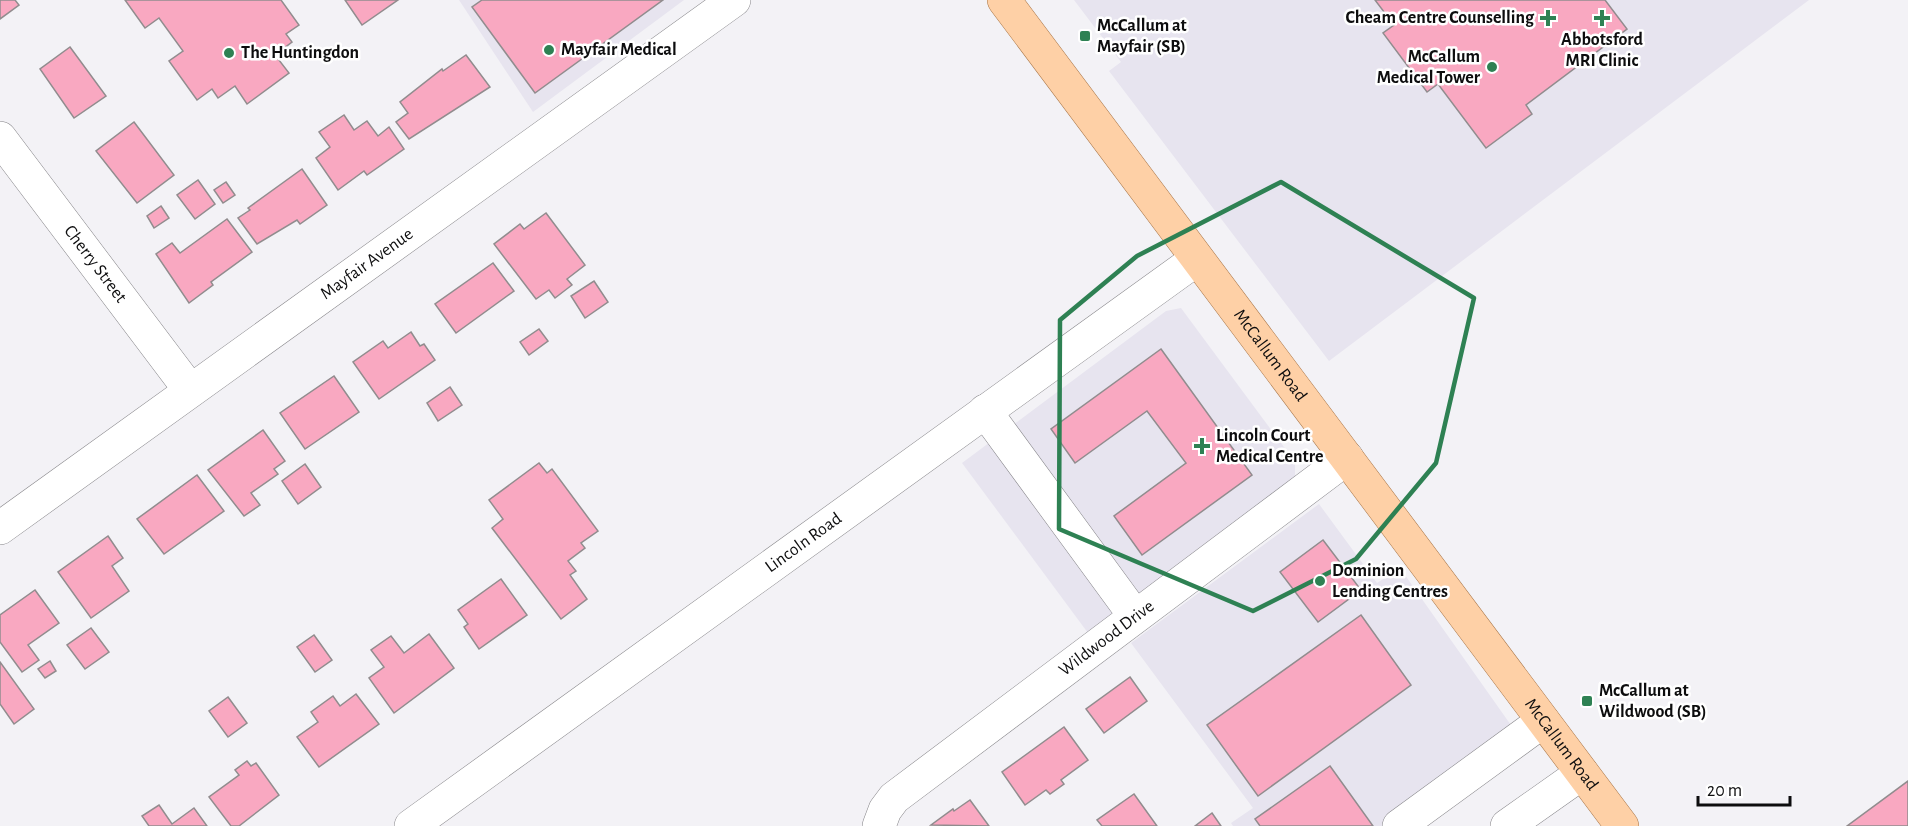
<svg xmlns="http://www.w3.org/2000/svg" width="1908" height="826" font-family="'Alegreya Sans',sans-serif">
<style>
.built{fill:#e7e4ef}
.building{fill:#f9a8c1;stroke:#918c8e;stroke-width:1.5}
.lines{fill:none;stroke-linecap:round;stroke-linejoin:round}
.minor-casing{stroke:#868589;stroke-width:34}
.major-casing{stroke:#a9774a;stroke-width:34}
.minor{stroke:#fff;stroke-width:33}
.major{stroke:#fed0a6;stroke-width:33}
.marked{fill:none;stroke:#2e8153;stroke-width:4.5;stroke-linejoin:round}
.poi-dot{fill:#2e8153;stroke:#fff;stroke-width:2}
.labels{text-anchor:middle;dominant-baseline:central;stroke-width:5;stroke-linejoin:round;paint-order:stroke}
.poi-label{font-size:18px;font-weight:bold;fill:#0d0d0e;stroke:#fff;text-anchor:start}
.street-label{font-size:18px;fill:#0d0d0e;stroke:#fff}
</style>
<rect width="100%" height="100%" fill="#f3f2f6"/>
<!-- built -->
<g class="built">
<path d="M459,0h225l-151,112z"/>
<path d="M1074,0h735l-480,361 -220,-290 12,-9z"/>
<path d="M1181,308l114,154v19l-207,152 -126,-170 204,-152z"/>
<path d="M1319,504l58,79 23,-15 125,177 -111,81h-181l-2,-3 22,-15 -122,-165z"/>
</g>
<!-- building -->
<g class="building">
<path d="M0,0h15l4,5 -19,14z"/>
<path d="M125,0h156l18,25 -13,9 6,8 -17,13 14,18 -42,31 -12,-18 -17,12 -6,-9 -15,11 -28,-39 14,-10 -24,-33 -14,10z"/>
<path d="M345,0h53l-36,25z"/>
<path d="M482,0h181l-128,93 -63,-86z"/>
<path d="M1375,0h230l22,29 -101,76 6,9 -46,34 -48,-64 -11,8 -44,-59 11,-8z"/>
<path d="M70,47l36,49 -32,22 -34,-49z"/>
<path d="M466,55l24,32 -81,52 -13,-17 12,-9 -8,-11 42,-33 1,2z"/>
<path d="M344,115l10,15 13,-9 11,15 11,-9 15,22 -37,26 -3,-4 -26,19 -22,-32 14,-11 -11,-15z"/>
<path d="M134,122l40,53 -37,28 -41,-52z"/>
<path d="M302,169l25,36 -27,19 -3,-4 -40,24 -19,-26 12,-8 -2,-2z"/>
<path d="M198,180l17,24 -20,15 -18,-24z"/>
<path d="M226,182l9,13 -12,8 -9,-13z"/>
<path d="M161,206l8,12 -15,10 -7,-12z"/>
<path d="M546,213l39,52 -18,14 5,6 -17,13 -6,-8 -13,9 -42,-55 26,-20 4,5z"/>
<path d="M227,219l25,33 -41,30 2,3 -24,18 -33,-49 16,-11 8,10z"/>
<path d="M493,263l21,28 -58,42 -21,-29z"/>
<path d="M594,281l14,21 -23,16 -14,-22z"/>
<path d="M539,329l9,12 -19,14 -9,-13z"/>
<path d="M411,332l9,14 4,-2 11,16 -56,39 -26,-37 30,-21 5,7z"/>
<path d="M1161,349l91,126 -110,80 -28,-39 72,-53 -39,-52 -72,52 -24,-34z"/>
<path d="M334,376l25,36 -54,37 -25,-36z"/>
<path d="M450,387l12,18 -24,16 -11,-18z"/>
<path d="M263,430l22,31 -11,8 4,5 -27,19 9,12 -16,11 -36,-46z"/>
<path d="M539,463l8,10 5,-4 46,62 -17,12 4,5 -17,13 8,10 -6,4 17,24 -26,20 -69,-91 11,-9 -14,-19z"/>
<path d="M305,464l16,23 -23,17 -16,-23z"/>
<path d="M197,475l27,36 -60,43 -27,-35z"/>
<path d="M108,536l15,22 -11,8 17,25 -38,27 -33,-46z"/>
<path d="M1323,540l38,50 -43,32 -38,-50z"/>
<path d="M501,579l26,36 -48,34 -15,-22 4,-3 -10,-14z"/>
<path d="M35,590l24,33 -31,22 11,15 -17,12 -22,-30v-27z"/>
<path d="M1361,615l50,70 -153,111 -51,-71z"/>
<path d="M91,628l18,24 -24,17 -18,-24z"/>
<path d="M429,634l25,34 -60,45 -25,-35 15,-11 -13,-17 20,-14 13,17z"/>
<path d="M314,635l18,25 -17,12 -18,-25z"/>
<path d="M50,661l6,10 -11,7 -7,-9z"/>
<path d="M0,662l34,47 -20,15 -14,-20z"/>
<path d="M1130,677l17,24 -43,32 -18,-24z"/>
<path d="M356,694l23,30 -60,43 -22,-30 21,-15 -7,-10 22,-16 7,10z"/>
<path d="M228,697l19,26 -19,14 -19,-26z"/>
<path d="M1064,727l24,33 -27,20 3,4 -14,10 -4,-4 -21,15 -23,-33z"/>
<path d="M247,761l4,5 5,-3 23,32 -40,31h-8l-22,-29 30,-22 -4,-5z"/>
<path d="M1330,766l43,60h-113l-5,-7z"/>
<path d="M1908,781v45h-61z"/>
<path d="M1134,794l23,32h-55l-5,-6z"/>
<path d="M970,800l19,26 -58,-1 22,-16 1,2z"/>
<path d="M159,805l13,19 22,-16 13,18h-58l-7,-10z"/>
<path d="M1212,813l9,13h-26z"/>
</g>
<g class="lines">
<!-- minor casing -->
<g class="minor-casing">
<g id="minor">
<path id="s1" d="M0,138l190,252"/>
<path d="M985,411l150,205"/>
<path id="s2" d="M0,528l734,-528"/>
<path id="s3" d="M411,826l786,-567"/>
<path id="s4" d="M879,826l6,-16 9,-12 453,-340"/>
<path d="M1399,826l144,-105"/>
<path d="M1507,826l75,-53"/>
</g>
</g>
<!-- major casing -->
<g class="major-casing">
<g id="major">
<path id="s5" d="M1004,0l618,826"/>
</g>
</g>
<!-- minor -->
<use href="#minor" class="minor"/>
<!-- major -->
<use href="#major" class="major"/>
</g>
<!-- marked area -->
<path class="marked" d="M1281,182l193,116 -38,165 -80,96 -103,52 -194,-82 1,-209 77,-64z"/>
<!-- markers -->
<g class="poi-dot">
<path d="M1545 9h6v6h6v6h-6v6h-6v-6h-6v-6h6z"/>
<path d="M1599 9h6v6h6v6h-6v6h-6v-6h-6v-6h6z"/>
<rect x="1079" y="30" width="12" height="12" rx="3"/>
<circle cx="549" cy="50" r="6"/>
<circle cx="229" cy="53" r="6"/>
<circle cx="1492" cy="67" r="6"/>
<path d="M1199 437h6v6h6v6h-6v6h-6v-6h-6v-6h6z"/>
<circle cx="1320" cy="581" r="6"/>
<rect x="1581" y="695" width="12" height="12" rx="3"/>
</g>
<g class="labels">
<!-- poi labels -->
<g class="poi-label">
<text x="1534" y="18" text-anchor="end">Cheam Centre Counselling</text>
<text x="1097" y="26">McCallum at<tspan x="1097" dy="21">Mayfair (SB)</tspan></text>
<text x="1602" y="40" text-anchor="middle">Abbotsford<tspan x="1602" dy="21">MRI Clinic</tspan></text>
<text x="561" y="50">Mayfair Medical</text>
<text x="241" y="53">The Huntingdon</text>
<text x="1480" y="57" text-anchor="end">McCallum<tspan x="1480" dy="21">Medical Tower</tspan></text>
<text x="1216" y="436">Lincoln Court<tspan x="1216" dy="21">Medical Centre</tspan></text>
<text x="1332" y="571">Dominion<tspan x="1332" dy="21">Lending Centres</tspan></text>
<text x="1599" y="691">McCallum at<tspan x="1599" dy="21">Wildwood (SB)</tspan></text>
</g>
<!-- street labels -->
<g class="street-label">
<text stroke="none"><textPath href="#s2" startOffset="452">Mayfair Avenue</textPath></text>
<text stroke="none"><textPath href="#s1" startOffset="158">Cherry Street</textPath></text>
<text stroke="none"><textPath href="#s5" startOffset="444">McCallum Road</textPath></text>
<text stroke="none"><textPath href="#s3" startOffset="484">Lincoln Road</textPath></text>
<text stroke="none"><textPath href="#s4" startOffset="298">Wildwood Drive</textPath></text>
<text stroke="none"><textPath href="#s5" startOffset="930">McCallum Road</textPath></text>
</g>
</g>
<!-- scale -->
<path d="M1698 796v9h92v-9" fill="none" stroke="#0d0d0e" stroke-width="3"/>
<text x="1707" y="796" font-size="18" fill="#0d0d0e" stroke="#ffffff" stroke-width="4.5" paint-order="stroke">20 m</text>
</svg>
